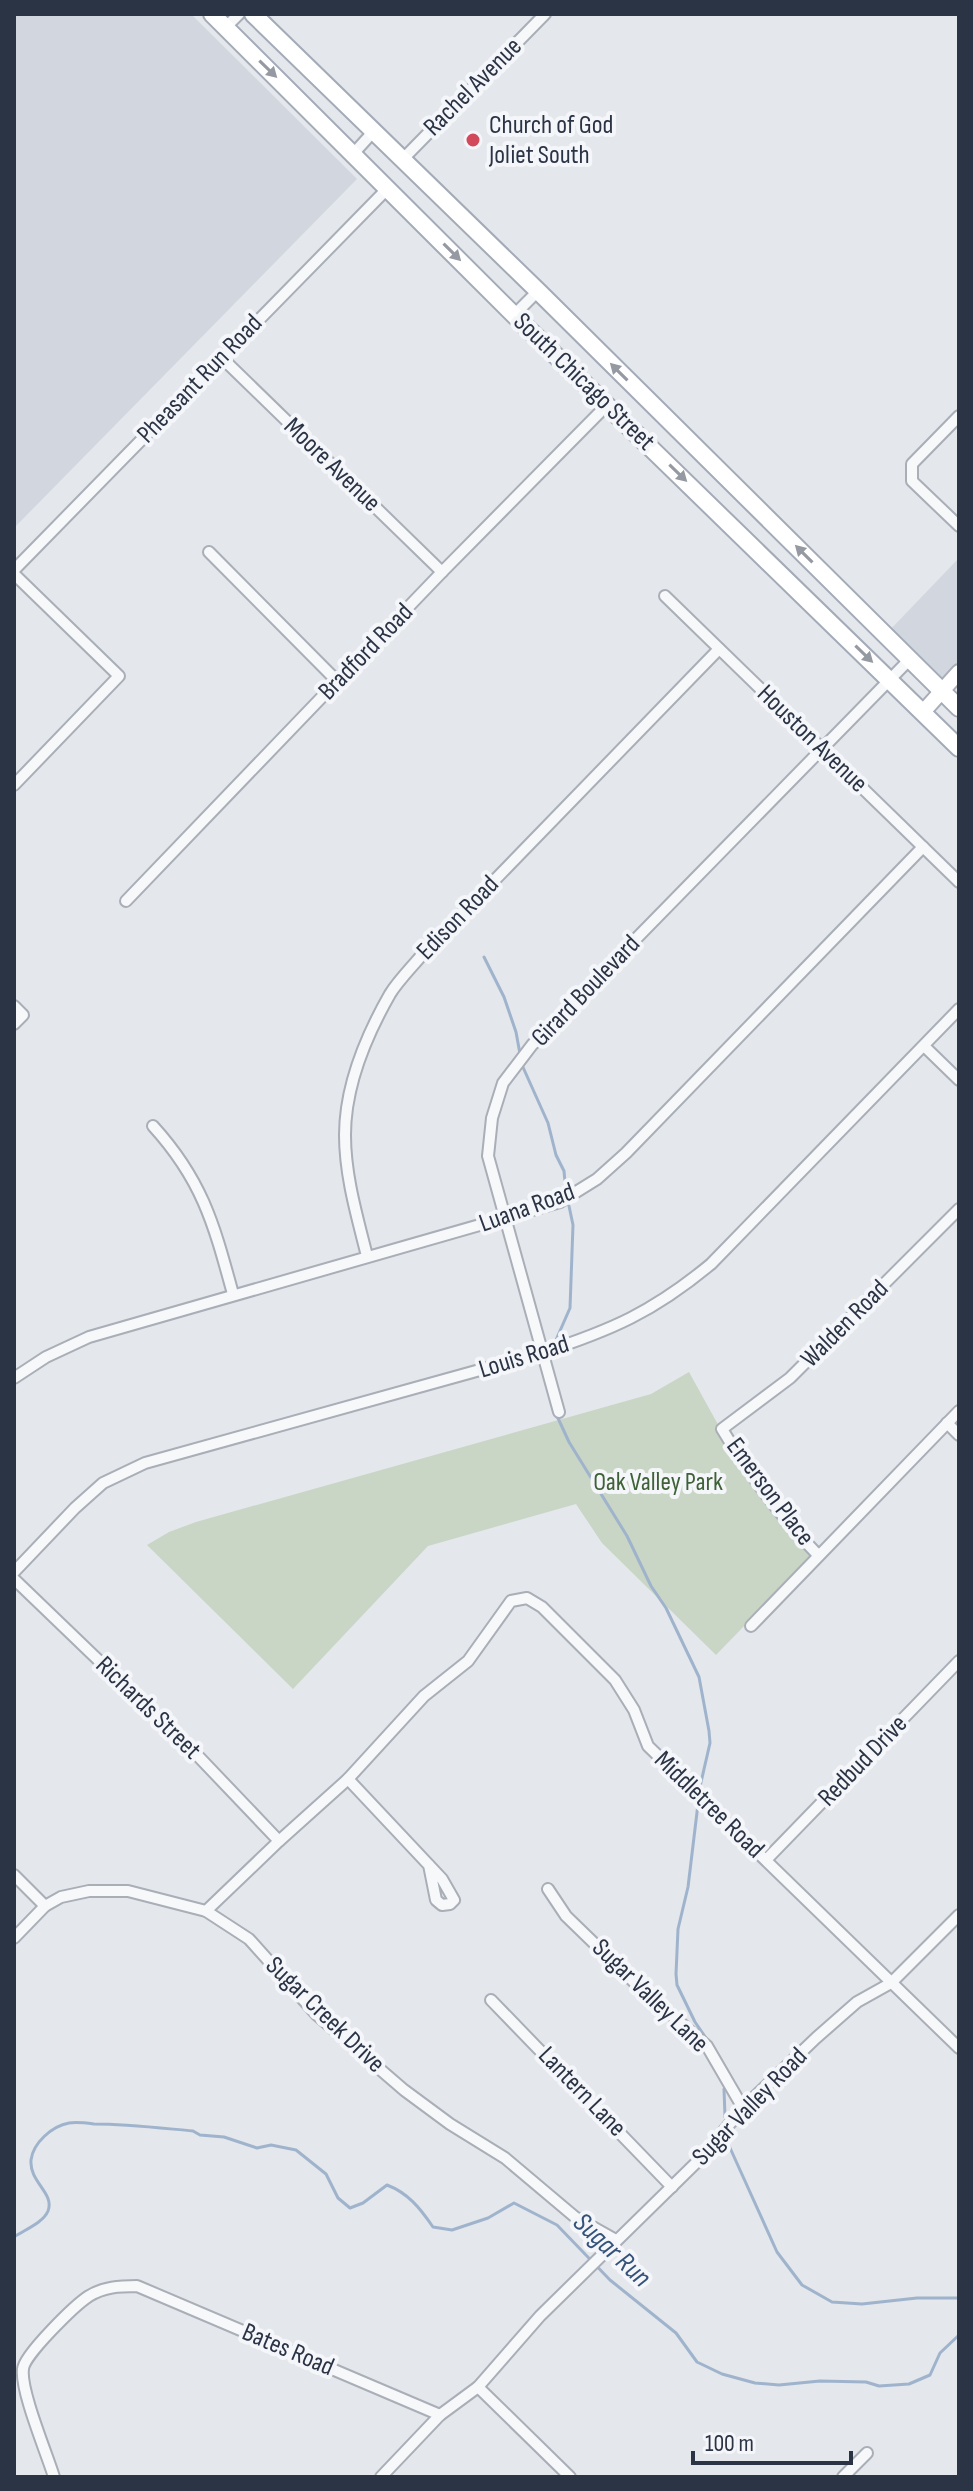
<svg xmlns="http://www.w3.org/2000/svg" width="973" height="2491" font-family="'Sofia Sans Condensed',sans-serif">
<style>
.built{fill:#d2d6de}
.green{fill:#c9d6c5}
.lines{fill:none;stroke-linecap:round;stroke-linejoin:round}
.stream{stroke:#9fb4cc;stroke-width:3}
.street-casing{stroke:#a9aeb7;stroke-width:14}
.secondary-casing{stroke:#a9aeb7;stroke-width:18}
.primary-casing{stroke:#a3abb8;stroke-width:20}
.street{stroke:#f7f8fa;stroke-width:10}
.secondary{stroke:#fff;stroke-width:14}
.primary{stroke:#fff;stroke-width:16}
.oneway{fill:#959aa2}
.poi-dot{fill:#d1495b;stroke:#f4f6f9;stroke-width:3}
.labels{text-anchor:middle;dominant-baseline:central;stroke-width:8;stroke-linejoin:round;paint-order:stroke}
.street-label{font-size:26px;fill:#2b3445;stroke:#f4f6f9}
.poi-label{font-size:26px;fill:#2b3445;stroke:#f4f6f9;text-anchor:start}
.park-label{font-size:26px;fill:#3f6138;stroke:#f4f6f9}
.water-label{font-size:28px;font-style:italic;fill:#34527a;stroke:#f4f6f9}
</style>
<rect width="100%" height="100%" fill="#e4e7ec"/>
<!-- built -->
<g class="built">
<path d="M14,14h177l166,165 -343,349z"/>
<path d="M959,558v109l-17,19 -54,-54z"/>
</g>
<!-- green -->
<path class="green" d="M689,1372l59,107 29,40 36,36 -97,100 -114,-112 -26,-39 -148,42 -135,143 -146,-144 22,-13 27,-10 455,-128z"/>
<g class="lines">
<!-- stream -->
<g class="stream">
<path d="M484,957l20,40 12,35 4,22"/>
<path d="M522,1065l26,58 8,32 8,16 2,22"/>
<path d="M556,1340l14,-32 3,-83 -4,-19"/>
<path d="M557,1416l12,26 58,94 24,50 15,22 33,69 10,54 1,12 -11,48"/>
<path d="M698,1804l-10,83 -10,42 -2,45 1,11 18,37 13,19"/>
<path d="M724,2089l1,28"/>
<path d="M726,2139l51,113 25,33 30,17 30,2 55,-6h42"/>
<path d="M14,2237c10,-7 29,-14 34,-26 7,-18 -19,-29 -17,-51 2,-17 21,-34 38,-37 7,-1 17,0 25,1 33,0 66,4 99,7l7,4 24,2 33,11 14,-3 25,5 30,24 12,24 12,10 13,-5 24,-18c21,8 33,23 46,42l19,3 36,-12 26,-15 43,22 53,55 66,53 21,29 25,12 33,9 24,2 41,-4 46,1 13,4 30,-2 21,-9 10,-22 19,-18"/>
<path d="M14,2300v34"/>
</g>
<!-- street casing -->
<g class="street-casing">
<g id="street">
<path d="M226,27l13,-13"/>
<path d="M354,153l19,-21"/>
<path d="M402,160l143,-146"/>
<path d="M514,315l24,-24"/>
<path d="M221,357l221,215"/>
<path d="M959,416l-47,48v17l47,45"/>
<path d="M209,552l128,129"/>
<path d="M14,570l374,-382"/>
<path d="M14,574l105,102 -105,109"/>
<path d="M665,596l294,286"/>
<path d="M126,901l316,-329 165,-167"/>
<path d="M14,1006l9,9 -9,9"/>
<path d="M924,1046l35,34"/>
<path d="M153,1126c50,55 61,99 80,168"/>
<path d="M367,1256c-10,-40 -22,-80 -22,-121 0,-49 21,-99 45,-141 8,-13 21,-26 31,-38l298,-307"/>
<path d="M14,1378l32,-21 43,-20 471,-135 37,-23 29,-26 297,-306"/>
<path d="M559,1412l-71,-256 4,-38 11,-35 29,-38 378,-386"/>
<path d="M947,1423l12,12"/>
<path d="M818,1555c-38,-39 -68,-79 -96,-126l68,-51 169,-169"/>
<path d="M14,1572l61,-64 28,-25 42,-20 396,-110c71,-23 112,-41 170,-89l248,-255"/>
<path d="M14,1579l184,177 81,85"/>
<path d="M751,1626l208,-215"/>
<path d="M348,1779l94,100 12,21 -4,4 -8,1 -6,-5 -7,-35"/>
<path d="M766,1860l193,-199"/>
<path d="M14,1875l31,31"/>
<path d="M548,1889l18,27 68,66 73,64 36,62"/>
<path d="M206,1911l73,-70 69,-62 76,-83 44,-35 43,-60 16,-3 15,9 73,73 19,30 14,36 311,302"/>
<path d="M14,1938l31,-32 16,-9 28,-6h39l78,20 43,28 68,76 87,75 46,34 55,34 70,59 41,23"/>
<path d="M491,2000l181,187"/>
<path d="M478,2387l92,90"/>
<path d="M54,2477c-7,-23 -34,-87 -31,-108 1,-14 52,-64 66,-73 15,-9 30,-10 48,-10l303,129"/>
<path d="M381,2477l59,-62 38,-28 62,-71 161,-158 42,-50 73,-70 41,-36 34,-19 68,-68"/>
<path d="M843,2477l24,-24"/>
</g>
</g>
<!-- secondary casing -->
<g class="secondary-casing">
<path id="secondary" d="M923,712l36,-40"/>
</g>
<!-- primary casing -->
<g class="primary-casing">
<g id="primary">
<path d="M212,14l302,301 445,433"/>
<path d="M253,14l285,277 421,417"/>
</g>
</g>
<!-- street -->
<use href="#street" class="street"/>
<!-- secondary -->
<use href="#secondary" class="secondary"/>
<!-- primary -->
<use href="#primary" class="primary"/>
</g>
<!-- one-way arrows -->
<defs><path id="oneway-solid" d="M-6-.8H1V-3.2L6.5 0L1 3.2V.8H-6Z" transform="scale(2)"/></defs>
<g class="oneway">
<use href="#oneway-solid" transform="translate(268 69) rotate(44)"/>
<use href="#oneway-solid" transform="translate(452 252) rotate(45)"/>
<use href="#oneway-solid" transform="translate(619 372) rotate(-135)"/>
<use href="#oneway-solid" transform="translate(678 473) rotate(44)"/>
<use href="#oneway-solid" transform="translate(804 554) rotate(-135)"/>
<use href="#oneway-solid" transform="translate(864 654) rotate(44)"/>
</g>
<!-- markers -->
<circle class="poi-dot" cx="473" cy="140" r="8"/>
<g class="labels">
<!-- street labels -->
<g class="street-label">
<text transform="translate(473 87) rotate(-45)">Rachel Avenue</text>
<text transform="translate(200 379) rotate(-46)">Pheasant Run Road</text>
<text transform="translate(584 382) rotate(44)">South Chicago Street</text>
<text transform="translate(332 465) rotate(44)">Moore Avenue</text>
<text transform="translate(366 652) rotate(-46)">Bradford Road</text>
<text transform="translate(812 739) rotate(44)">Houston Avenue</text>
<text transform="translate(458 918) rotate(-46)">Edison Road</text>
<text transform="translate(586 991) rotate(-46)">Girard Boulevard</text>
<text transform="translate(527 1208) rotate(-20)">Luana Road</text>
<text transform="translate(845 1324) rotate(-45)">Walden Road</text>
<text transform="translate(524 1357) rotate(-17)">Louis Road</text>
<text transform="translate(770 1492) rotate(53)">Emerson Place</text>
<text transform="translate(148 1708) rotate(44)">Richards Street</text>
<text transform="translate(863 1761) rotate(-46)">Redbud Drive</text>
<text transform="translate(709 1805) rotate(44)">Middletree Road</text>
<text transform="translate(650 1996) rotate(44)">Sugar Valley Lane</text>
<text transform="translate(325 2015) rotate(44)">Sugar Creek Drive</text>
<text transform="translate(582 2092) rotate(46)">Lantern Lane</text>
<text transform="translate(750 2107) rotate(-46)">Sugar Valley Road</text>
<text transform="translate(288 2350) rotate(23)">Bates Road</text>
</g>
<!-- poi labels -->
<g class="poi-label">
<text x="489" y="125">Church of God<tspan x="489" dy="30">Joliet South</tspan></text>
</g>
<!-- park labels -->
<g class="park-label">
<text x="658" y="1482">Oak Valley Park</text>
</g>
<!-- water labels -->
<g class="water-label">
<text transform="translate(612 2250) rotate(43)">Sugar Run</text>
</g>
</g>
<!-- border -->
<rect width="973" height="2491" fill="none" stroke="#2b3445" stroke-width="32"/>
<!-- scale -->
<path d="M693 2451v12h158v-12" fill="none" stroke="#2b3445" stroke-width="4"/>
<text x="705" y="2451" font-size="24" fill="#2b3445" stroke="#f4f6f9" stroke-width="6" paint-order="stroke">100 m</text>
</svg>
